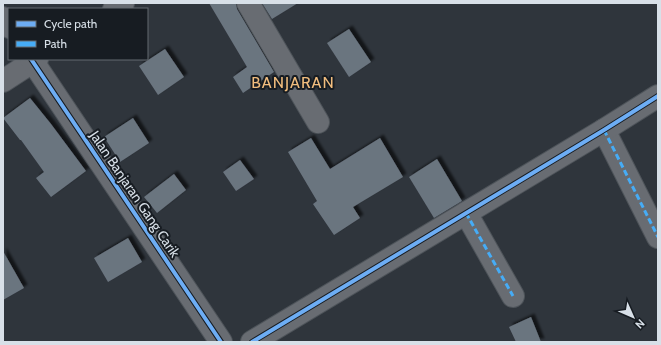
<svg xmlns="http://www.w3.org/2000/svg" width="661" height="345" font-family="Cabin,sans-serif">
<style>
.building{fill:#6a747f;filter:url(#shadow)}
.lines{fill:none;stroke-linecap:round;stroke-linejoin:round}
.street-casing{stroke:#4e545a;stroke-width:24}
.secondary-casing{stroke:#4e545a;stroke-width:24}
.street{stroke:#686c72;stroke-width:22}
.secondary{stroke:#686c72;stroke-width:22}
.quiet{stroke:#46acf6;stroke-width:3;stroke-dasharray:6 3;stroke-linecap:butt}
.cycleway-casing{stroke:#171c22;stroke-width:6}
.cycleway{stroke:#6dadf4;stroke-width:4}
.labels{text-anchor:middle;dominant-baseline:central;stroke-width:4;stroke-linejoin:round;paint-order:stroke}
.street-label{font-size:14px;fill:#d8e0e8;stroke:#171c22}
.quarter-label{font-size:16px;letter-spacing:1px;fill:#f1bd7e;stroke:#171c22}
</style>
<defs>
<filter id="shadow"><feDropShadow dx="3.5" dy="-3.5" stdDeviation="1" flood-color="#0009"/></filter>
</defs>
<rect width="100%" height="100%" fill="#2f353c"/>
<!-- building -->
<g class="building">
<path d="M209,3h27l1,6 37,63 -31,21 -10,-16 14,-10z"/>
<path d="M262,3h36l-26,16z"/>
<path d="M349,29l22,33 -22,15 -22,-34z"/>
<path d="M165,49l19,28 -26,18 -19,-29z"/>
<path d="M30,98l21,26 35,47 -35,26 -15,-19 8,-6 -23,-32h-1l-17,-22z"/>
<path d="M133,118l16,25 -29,19 -16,-25z"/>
<path d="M311,138l19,31 50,-31 23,39 -50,30 7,11 -26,17 -21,-31 4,-3 -29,-49z"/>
<path d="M437,159l25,42 -28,17 -25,-41z"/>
<path d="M240,160l14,19 -18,12 -13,-19z"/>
<path d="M174,174l12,16 -29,23 -13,-16z"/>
<path d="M128,238l14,24 -34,20 -14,-24z"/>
<path d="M3,251l21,37 -21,12z"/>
<path d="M531,317l10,25h-25l-7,-15z"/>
</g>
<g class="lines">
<!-- street casing -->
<g class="street-casing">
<g id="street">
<path d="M248,3l70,119"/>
<path d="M114,9l9,-6"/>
<path d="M3,81l34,-22"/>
<path d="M604,130l54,107"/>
<path d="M466,213l47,83"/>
<path d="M252,342l352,-212 54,-34"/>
</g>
</g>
<!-- secondary casing -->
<g class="secondary-casing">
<g id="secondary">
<path d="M3,18l6,9"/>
<path d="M31,59l190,283"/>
</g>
</g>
<!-- street -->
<use href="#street" class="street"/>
<!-- secondary -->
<use href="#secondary" class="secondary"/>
<!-- quiet -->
<g class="quiet">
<path d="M604,130l54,107"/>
<path d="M466,213l47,83"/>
</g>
<!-- cycleway casing -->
<g class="cycleway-casing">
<g id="cycleway">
<path d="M31,59l190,283"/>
<path d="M252,342l352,-212 54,-34"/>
</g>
</g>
<!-- cycleway -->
<use href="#cycleway" class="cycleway"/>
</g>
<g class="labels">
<!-- street labels -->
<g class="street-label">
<text transform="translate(135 194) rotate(56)">Jalan Banjaran Gang Carik</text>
</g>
<!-- quarter labels -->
<g class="quarter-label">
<text x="293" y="82">BANJARAN</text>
</g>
</g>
<!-- border -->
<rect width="661" height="345" fill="none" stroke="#d8e0e8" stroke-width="8"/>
<!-- legend -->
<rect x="8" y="8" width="140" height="52" fill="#171c22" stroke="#646a71"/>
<rect x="16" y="21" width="20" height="6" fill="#6dadf4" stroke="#646a71"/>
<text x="44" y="28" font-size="12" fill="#d8e0e8">Cycle path</text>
<rect x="16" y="41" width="20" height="6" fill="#46acf6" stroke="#646a71"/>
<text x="44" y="48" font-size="12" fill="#d8e0e8">Path</text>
<!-- north arrow -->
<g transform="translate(633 317) rotate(135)" stroke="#171c22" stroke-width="3" paint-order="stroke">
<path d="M0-3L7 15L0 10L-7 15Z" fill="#d8e0e8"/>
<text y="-6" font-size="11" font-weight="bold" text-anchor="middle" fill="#d8e0e8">N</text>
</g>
</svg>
